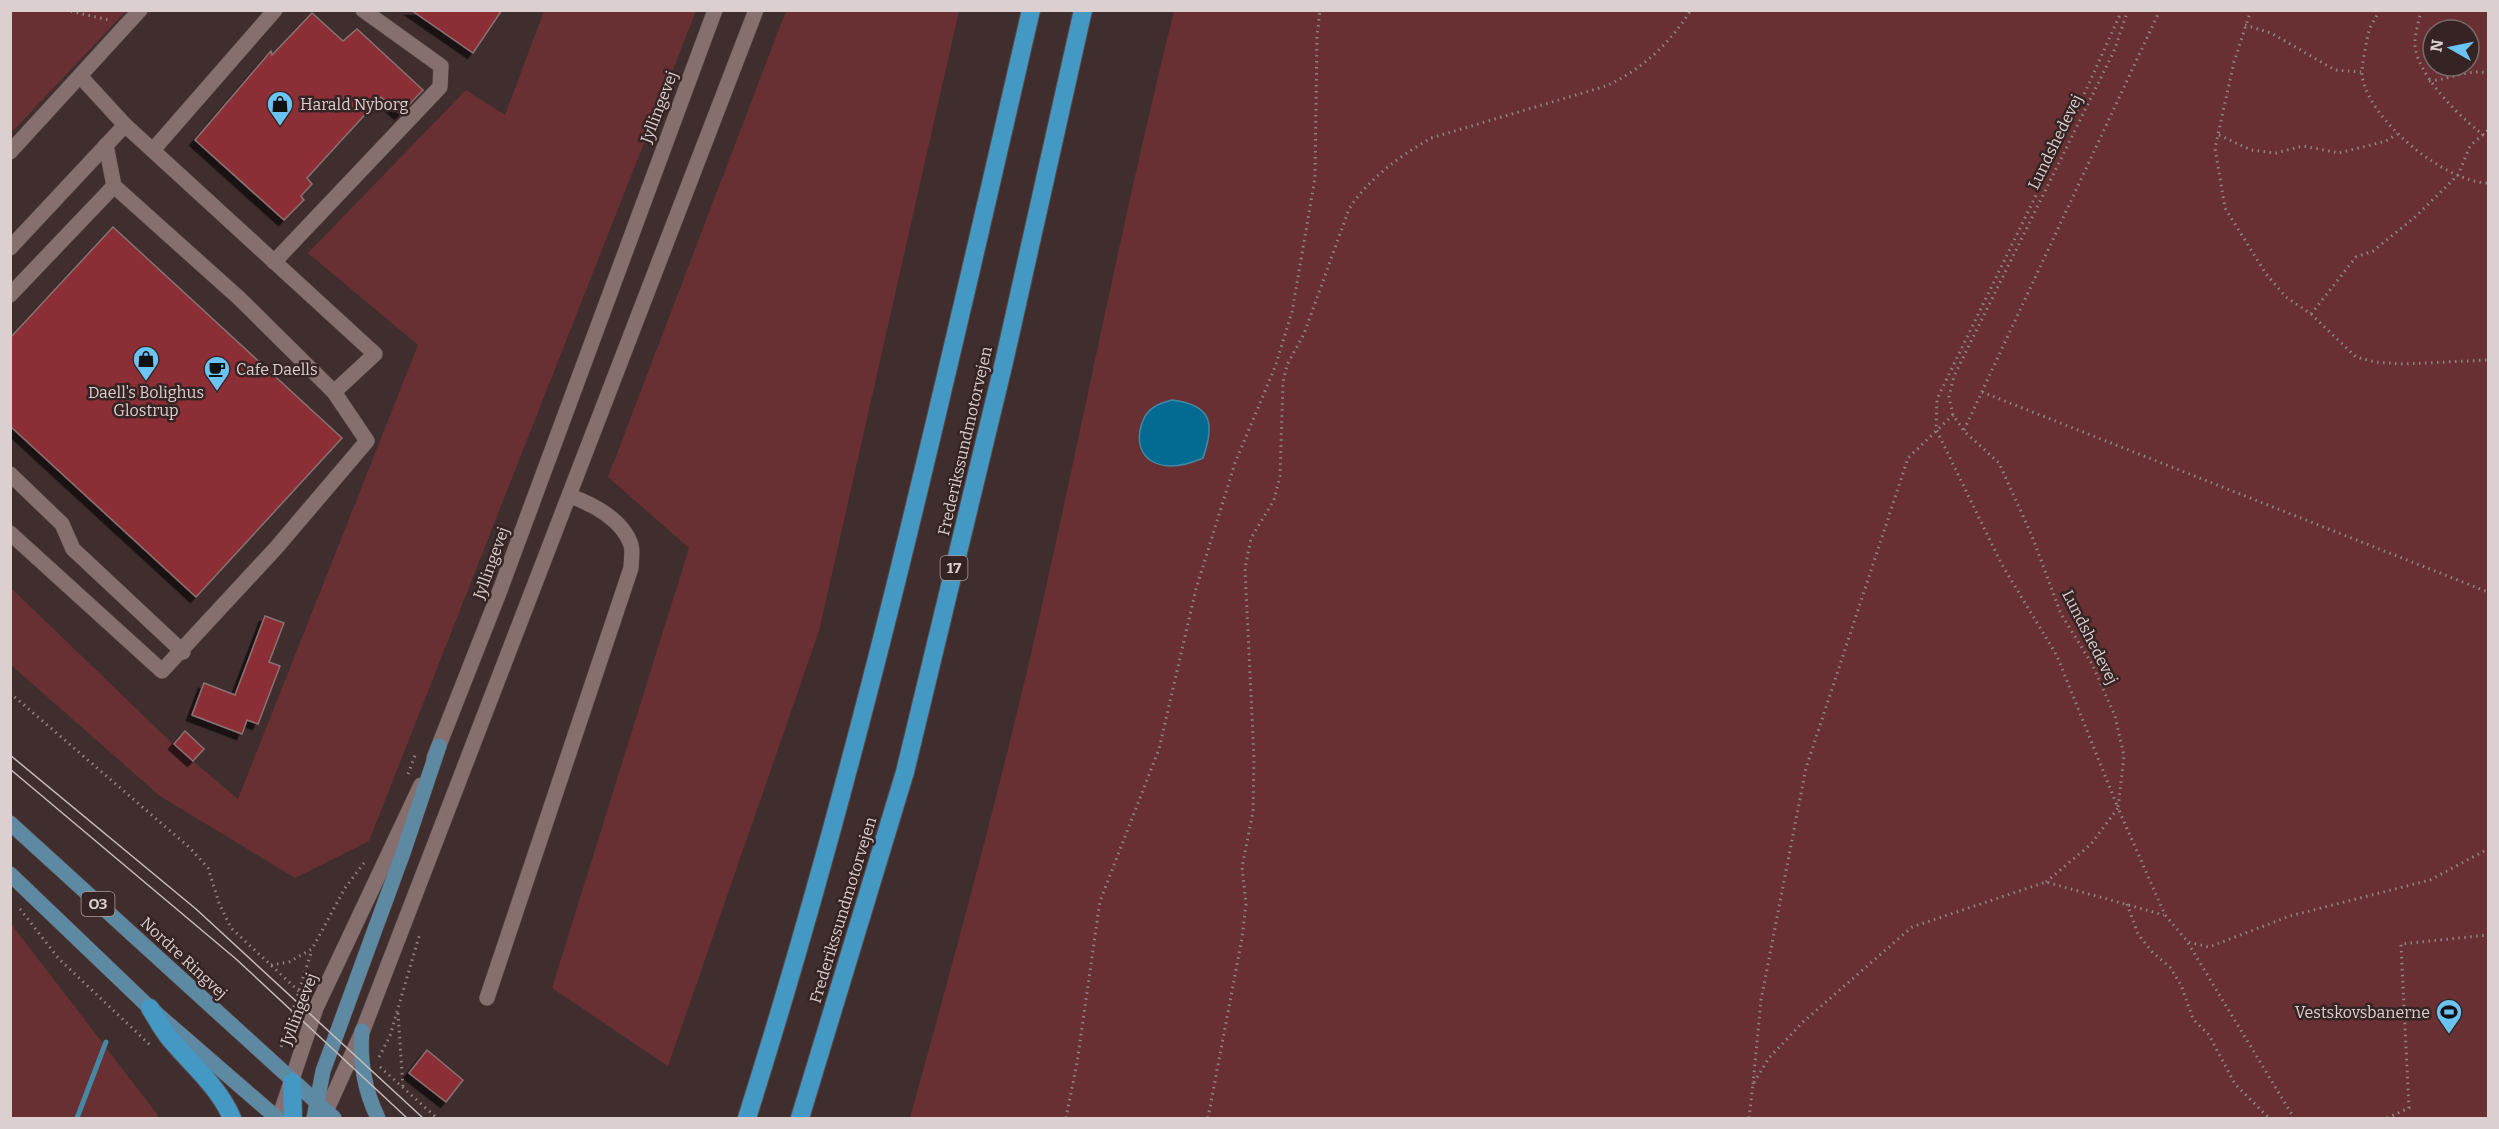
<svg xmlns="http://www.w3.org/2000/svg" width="2499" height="1129" font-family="Bitter,serif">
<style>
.green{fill:#683032;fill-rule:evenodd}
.water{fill:#036a91;stroke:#4488a4;stroke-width:1.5}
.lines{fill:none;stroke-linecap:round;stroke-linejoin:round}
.stream{stroke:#4488a4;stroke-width:5}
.building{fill:#8c2e36;stroke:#887272;stroke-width:1.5;filter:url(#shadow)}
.minor-casing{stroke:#5a4a4a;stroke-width:16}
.major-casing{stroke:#5a4a4a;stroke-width:16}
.highway-casing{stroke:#5a4a4a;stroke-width:20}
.path{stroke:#928383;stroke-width:3;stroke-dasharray:1.5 4.5;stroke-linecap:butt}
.minor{stroke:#85706f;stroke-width:15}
.major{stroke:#5d89a2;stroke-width:15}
.highway{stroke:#4399c4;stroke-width:18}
.tram{stroke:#c8bbbb;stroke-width:1.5}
.labels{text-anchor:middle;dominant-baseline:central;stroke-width:5;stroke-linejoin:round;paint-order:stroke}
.shield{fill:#362424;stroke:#aa9c9c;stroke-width:1.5}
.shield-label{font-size:15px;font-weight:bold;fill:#dccfcf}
.poi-label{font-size:16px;fill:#dccfcf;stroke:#362424;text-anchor:start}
.street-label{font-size:16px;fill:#dccfcf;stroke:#362424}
</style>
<defs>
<filter id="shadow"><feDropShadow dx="-5.5" dy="5.5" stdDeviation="0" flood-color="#0009"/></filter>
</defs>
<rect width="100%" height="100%" fill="#402e2e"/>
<!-- green -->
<g class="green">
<path d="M11,10l115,1 -115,122 -1,-122z"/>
<path d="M544,11h152l-327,830 -74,37 -135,-82 -149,-131v-77l164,158 63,53 180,-454 -110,-92 158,-163 39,25z"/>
<path d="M786,11h173l-140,620 -151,435 -116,-78 137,-440 -81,-71z"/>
<path d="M1174,11h1314v1107h-1578c50,-181 100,-364 140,-549 41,-186 78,-373 124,-558zM2433,30h36v36h-36z"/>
<path d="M12,925l145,189 1,4h-147z"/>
</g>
<!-- water -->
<path class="water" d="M1172,400c40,5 43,23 31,58 -16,7 -37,13 -53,2 -17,-12 -12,-43 4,-53 5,-4 12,-5 18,-7z"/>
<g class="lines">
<!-- stream -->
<path class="stream" d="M77,1118l29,-76"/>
</g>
<!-- building -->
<g class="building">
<path d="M411,10h91l-29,43z"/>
<path d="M312,13l31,28 14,-12 66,61 -23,24 -19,-17 -74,81 5,6 -11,12 3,4 -20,20 -89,-80 76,-89 1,4z"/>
<path d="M113,227l229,211 -146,159 -186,-171v-88z"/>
<path d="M265,616l19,7 -15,39 11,4 -22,58 -11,-4 -5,14 -50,-19 12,-32 31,12z"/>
<path d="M185,731l19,18 -11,12 -19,-17z"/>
<path d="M427,1050l36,30 -17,22 -37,-29z"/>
</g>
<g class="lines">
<!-- minor casing -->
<g class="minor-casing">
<g id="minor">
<path d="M80,76l45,49 250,229 -41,38 -95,-94 -125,-112 -8,-41"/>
<path d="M153,150l122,-140"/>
<path d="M10,152l130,-142"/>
<path d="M10,248l115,-123"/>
<path d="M274,262l166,-175 1,-21 -78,-56"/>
<path d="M10,295l104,-109"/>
<path d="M10,474l52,50 11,25 110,103"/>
<path d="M10,533l152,138 114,-123 91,-107 -33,-49"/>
<path d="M434,758l65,-165 216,-583"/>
<path d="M487,998l144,-430c0,-6 2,-17 0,-23 -8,-25 -38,-41 -61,-49"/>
<path d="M279,1118l37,-110 105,-223"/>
<path d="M323,1118l40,-88 393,-1020"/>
</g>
</g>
<!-- major casing -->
<g class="major-casing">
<g id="major">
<path d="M10,823l324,295"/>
<path d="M10,874l140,134 127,110"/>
<path d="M362,1031c-3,29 3,61 16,87"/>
<path d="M314,1118l9,-47 80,-218 36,-107"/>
</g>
</g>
<!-- highway casing -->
<g class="highway-casing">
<g id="highway">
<path d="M150,1008c7,11 13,23 21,32 22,26 47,46 61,78"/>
<path d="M292,1082l1,36"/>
<path d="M747,1118c115,-363 198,-736 284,-1108"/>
<path d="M800,1118l105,-346 99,-410 79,-352"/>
</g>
</g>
<!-- path -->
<g class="path">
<path d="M65,10l44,10"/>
<path d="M2128,10l-14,41 -160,325 -5,21 4,18 11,16 35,32 33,73 29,78 31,50 23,52 9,40 -6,52 47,107 23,27 21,5 81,-31 140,-36 58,-31"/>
<path d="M2251,10l-17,52 -19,86 10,60 41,66 20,23 25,17 45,43 19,5 29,2 84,-4"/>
<path d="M2379,10c-2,8 -8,13 -10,21 -2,7 -8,38 -7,45 7,44 82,106 126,107"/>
<path d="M2421,10c-2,11 -6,23 -6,33 -1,30 50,80 73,95"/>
<path d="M2245,25l26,8 64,37 26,2"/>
<path d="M2429,81c23,-2 38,-12 59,-8"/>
<path d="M2219,135l32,15 25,3 27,-7 36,7 47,-12 11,-7"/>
<path d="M2311,314l45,-57 17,-6 41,-33 44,-43 12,-29 18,-16"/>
<path d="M1982,392l506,200"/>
<path d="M1964,430l196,-420"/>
<path d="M10,693l180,155 18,20 11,35 12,25 72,67"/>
<path d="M408,774l8,-21"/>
<path d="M2046,882l45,-38 27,-36 -61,-152 -56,-93 -65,-134 1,-30 136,-280 49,-109"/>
<path d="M2127,904l11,30 15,19 17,14 11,18 12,34 16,16 26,49 34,34"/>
<path d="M20,909l39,50 91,86"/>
<path d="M2188,943l106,175"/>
<path d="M271,965l18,-3 23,-13 33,-61 19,-25"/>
<path d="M398,1013l5,74"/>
<path d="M281,1047l31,-97"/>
<path d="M379,1057l11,-21 30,-103"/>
<path d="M380,1067l57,51"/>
<path d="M1753,1084l8,-84 45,-232 102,-310 45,-43"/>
<path d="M1066,1118l11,-55 23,-162 59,-152 37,-160 39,-126 40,-96 17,-55 23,-134 2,-142 3,-26"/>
<path d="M1208,1118l34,-180 4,-34 -4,-37 11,-55 1,-54 -9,-189 6,-31 23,-38 6,-24 3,-94 4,-17 17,-31 45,-125c20,-31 51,-53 82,-71l175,-52c37,-17 63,-42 85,-76"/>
<path d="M1749,1118l4,-34 16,-26 34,-36 109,-95 134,-45 118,33"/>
<path d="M2387,1118l22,-10 -8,-164 87,-9"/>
</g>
<!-- minor -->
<use href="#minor" class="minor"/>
<!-- major -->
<use href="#major" class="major"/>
<!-- highway -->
<use href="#highway" class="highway"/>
<!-- tram -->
<g class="tram">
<path d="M10,755l186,154 227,209"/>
<path d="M10,769l226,190 171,159"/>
</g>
</g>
<!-- icons -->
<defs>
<g id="shop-pin" transform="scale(1.35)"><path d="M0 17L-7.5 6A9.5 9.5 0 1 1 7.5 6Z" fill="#6bc3f2" stroke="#362424"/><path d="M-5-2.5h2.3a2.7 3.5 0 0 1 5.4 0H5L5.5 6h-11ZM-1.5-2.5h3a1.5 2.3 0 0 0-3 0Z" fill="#111"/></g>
<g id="cafe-pin" transform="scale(1.35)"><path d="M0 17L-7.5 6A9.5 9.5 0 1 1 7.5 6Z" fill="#6bc3f2" stroke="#362424"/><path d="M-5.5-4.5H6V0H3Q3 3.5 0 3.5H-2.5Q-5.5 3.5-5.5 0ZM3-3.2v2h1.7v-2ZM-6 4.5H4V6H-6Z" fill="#111"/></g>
<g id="stadium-pin" transform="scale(1.35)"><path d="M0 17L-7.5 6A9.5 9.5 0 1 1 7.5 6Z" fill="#6bc3f2" stroke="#362424"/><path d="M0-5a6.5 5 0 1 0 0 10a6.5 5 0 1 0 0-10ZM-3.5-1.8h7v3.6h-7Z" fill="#111"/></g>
</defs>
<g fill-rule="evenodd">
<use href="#shop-pin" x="280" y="104"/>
<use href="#shop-pin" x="146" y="359"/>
<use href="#cafe-pin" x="217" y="369"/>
<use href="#stadium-pin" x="2449" y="1012"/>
</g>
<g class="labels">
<!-- shield labels -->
<g class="shield">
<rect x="940.5" y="556" width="27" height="24" rx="4.5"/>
<rect x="81.5" y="892" width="33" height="24" rx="4.5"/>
</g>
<g class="shield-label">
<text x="954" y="568">17</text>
<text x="98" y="904">O3</text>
</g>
<!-- poi labels -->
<g class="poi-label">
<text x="300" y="104">Harald Nyborg</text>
<text x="236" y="369">Cafe Daells</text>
<text x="146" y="392" text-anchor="middle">Daell's Bolighus<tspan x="146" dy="18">Glostrup</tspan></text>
<text x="2430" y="1012" text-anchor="end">Vestskovsbanerne</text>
</g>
<!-- street labels -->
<g class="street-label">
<text transform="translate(659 107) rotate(-69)">Jyllingevej</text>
<text transform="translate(2055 142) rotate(-64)">Lundshedevej</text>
<text transform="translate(965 441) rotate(-77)">Frederikssundmotorvejen</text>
<text transform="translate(491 563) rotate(-70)">Jyllingevej</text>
<text transform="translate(2090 637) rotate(63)">Lundshedevej</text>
<text transform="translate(843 910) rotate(-73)">Frederikssundmotorvejen</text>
<text transform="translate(184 958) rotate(43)">Nordre Ringvej</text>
<text transform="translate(299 1009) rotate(-69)">Jyllingevej</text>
</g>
</g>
<!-- border -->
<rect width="2499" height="1129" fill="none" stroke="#dccfcf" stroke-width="24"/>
<!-- north arrow -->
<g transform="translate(2451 48) rotate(279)"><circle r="28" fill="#362424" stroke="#786868" stroke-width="1.5"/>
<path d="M0-4.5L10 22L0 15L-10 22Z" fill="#6bc3f2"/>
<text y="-9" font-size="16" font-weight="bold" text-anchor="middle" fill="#dccfcf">N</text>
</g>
</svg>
